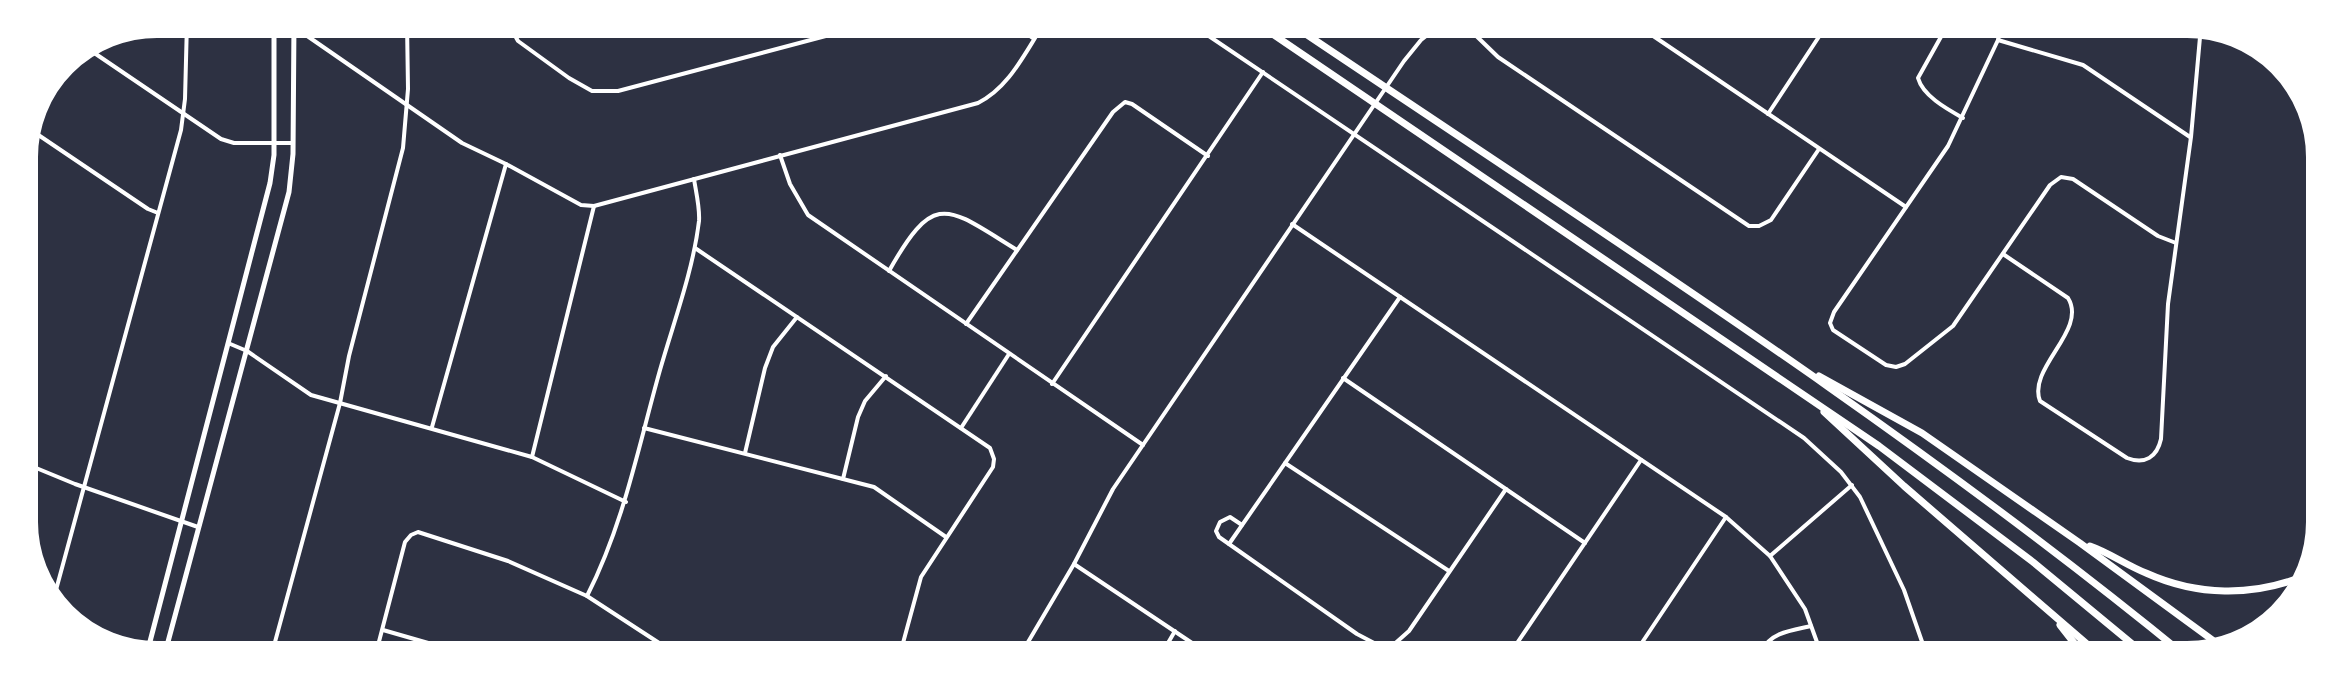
<svg xmlns="http://www.w3.org/2000/svg" width="2344" height="679" font-family="Montserrat,sans-serif">
<style>
.lines{fill:none;stroke-linecap:round;stroke-linejoin:round}
.minor{stroke:#fff;stroke-width:4}
.tertiary{stroke:#fff;stroke-width:5}
.motorway{stroke:#fff;stroke-width:7}
.rim{fill:none;stroke:#fff;stroke-width:4}
</style>
<rect width="100%" height="100%" fill="#2d3142"/>
<g class="lines">
<!-- minor -->
<g class="minor">
<path d="M287,22l175,121 44,21 75,41 13,1 384,-103c32,-16 47,-51 66,-79"/>
<path d="M508,23l10,18 51,37 23,13h26l253,-67"/>
<path d="M1012,24l21,14"/>
<path d="M1191,24l613,414 37,34 19,25 44,93 23,66"/>
<path d="M1465,25l33,32 251,169h10l12,-6 48,-71"/>
<path d="M1637,25l269,182"/>
<path d="M1947,26l-29,52c5,18 29,31 45,40"/>
<path d="M2001,26l-3,14 -50,106 -114,166 -4,11 3,7 53,35 10,2 9,-3 48,-38 97,-141 11,-8 12,2 85,57 18,7"/>
<path d="M1998,40l85,25 107,72"/>
<path d="M84,46l137,93 13,4h59"/>
<path d="M1768,114l58,-88"/>
<path d="M31,130l117,79 10,4"/>
<path d="M780,155l10,29 18,31 335,230"/>
<path d="M1292,224l434,293 44,39 35,53 17,47"/>
<path d="M23,246c22,20 7,45 0,70"/>
<path d="M695,248l295,200 4,11 -1,8 -72,110 -21,77"/>
<path d="M2003,254l65,44c20,32 -41,70 -28,103l87,57c18,7 30,-1 34,-19l7,-135 23,-167 10,-111"/>
<path d="M889,271c46,-82 58,-64 128,-21"/>
<path d="M966,324l147,-212 12,-10 7,2 76,52"/>
<path d="M228,343l19,8 64,44 221,62 94,45"/>
<path d="M1343,378l242,165"/>
<path d="M1052,384l211,-312"/>
<path d="M432,427l74,-263"/>
<path d="M644,428l230,59 72,50"/>
<path d="M961,428l48,-74"/>
<path d="M745,453l20,-85 8,-21 24,-30"/>
<path d="M532,457l62,-251"/>
<path d="M24,463l51,21 123,43"/>
<path d="M1285,463l164,108"/>
<path d="M843,479l15,-62 7,-16 21,-25"/>
<path d="M1242,525l-12,-8 -10,5 -4,9 3,6 138,97 19,10 15,3 18,-16 97,-142"/>
<path d="M1229,544l171,-247"/>
<path d="M1770,556l82,-71"/>
<path d="M1074,564l136,91"/>
<path d="M587,596c37,-73 51,-148 73,-226 14,-49 33,-99 39,-149 1,-13 -3,-29 -5,-42"/>
<path d="M53,601l128,-471 4,-31 2,-77"/>
<path d="M383,630l80,23"/>
<path d="M272,653l68,-250 9,-47 54,-208 5,-59 -1,-66"/>
<path d="M376,653l29,-111 6,-7 7,-3 90,29 79,35 89,58"/>
<path d="M1021,654l53,-90 39,-75 291,-428 17,-21 19,-15"/>
<path d="M1161,655l14,-24"/>
<path d="M1509,655l132,-195"/>
<path d="M1633,656l93,-139"/>
<path d="M1767,656l-4,-6c7,-18 31,-20 48,-24"/>
<path d="M1791,656l29,-8"/>
</g>
<!-- tertiary -->
<g class="tertiary">
<path d="M147,653l123,-470 4,-28v-133"/>
<path d="M165,653l124,-461 4,-38 1,-132"/>
</g>
<!-- motorway -->
<g class="motorway">
<path d="M1258,24l621,422 154,116 115,95"/>
<path d="M1291,24c303,204 613,401 896,633"/>
<path d="M1819,376l103,57 158,110 142,104"/>
<path d="M1824,412l80,74 198,171"/>
<path d="M2090,546c20,7 36,19 56,27 51,23 106,24 158,3"/>
<path d="M2060,625l25,32"/>
</g>
</g>
<!-- crop -->
<path d="M0 0H2344V679H0ZM157 36H2187A121 121 0 0 1 2308 157V522A121 121 0 0 1 2187 643H157A121 121 0 0 1 36 522V157A121 121 0 0 1 157 36Z" fill="#fff" fill-rule="evenodd"/>
<path class="rim" d="M157 36H2187A121 121 0 0 1 2308 157V522A121 121 0 0 1 2187 643H157A121 121 0 0 1 36 522V157A121 121 0 0 1 157 36Z"/>
</svg>
